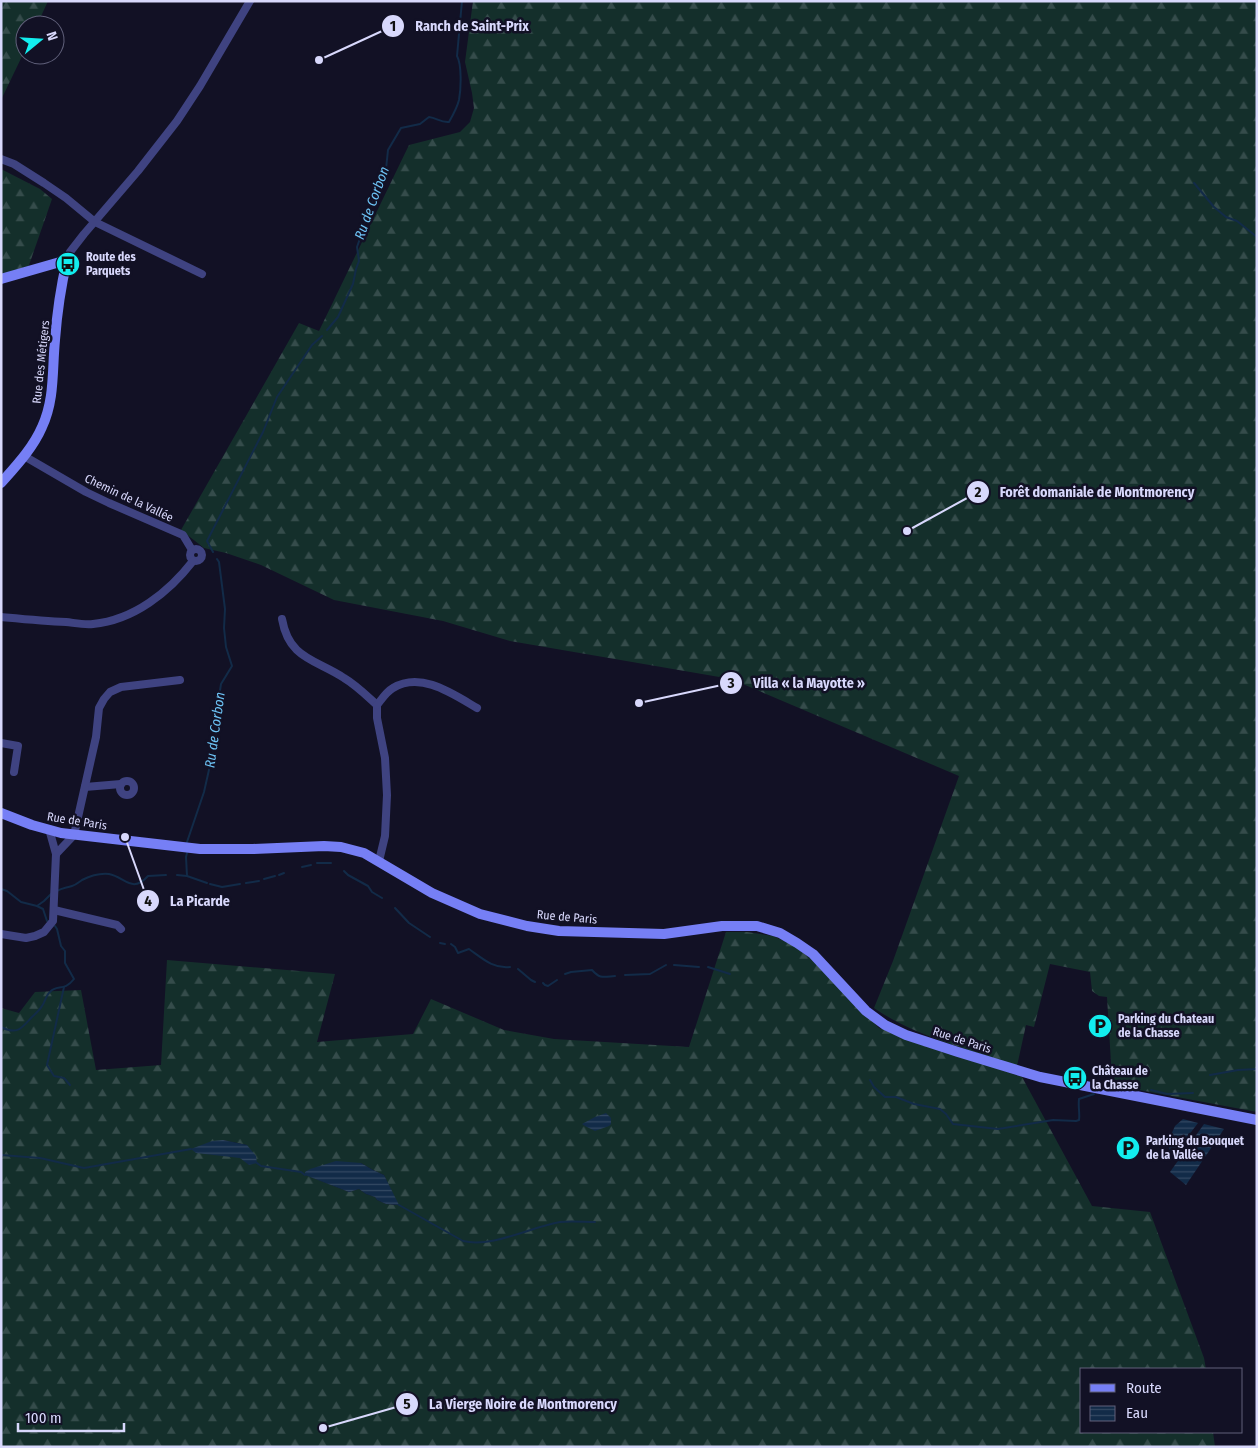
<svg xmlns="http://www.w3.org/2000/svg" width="1258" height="1448" font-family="'Fira Sans Condensed',sans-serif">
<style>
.forest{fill:url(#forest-firs);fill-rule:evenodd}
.water{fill:url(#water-rules)}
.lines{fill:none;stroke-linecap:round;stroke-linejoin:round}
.stream{stroke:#122b48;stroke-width:2}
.minor{stroke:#3f4381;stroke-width:8}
.secondary{stroke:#767ff5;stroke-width:10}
.labels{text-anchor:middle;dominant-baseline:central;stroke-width:5;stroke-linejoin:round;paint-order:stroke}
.poi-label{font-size:12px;font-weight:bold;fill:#d8d8fc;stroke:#121125;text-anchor:start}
.street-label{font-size:12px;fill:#d8d8fc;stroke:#121125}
.water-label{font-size:14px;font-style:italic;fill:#6dc3f5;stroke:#121125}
.leader{fill:none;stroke:#d8d8fc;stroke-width:2}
.callout-dot{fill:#d8d8fc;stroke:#121125;stroke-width:2}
.mark-label{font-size:15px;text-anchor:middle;font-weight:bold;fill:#111}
.callout-label{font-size:14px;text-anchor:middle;font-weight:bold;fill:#d8d8fc;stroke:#121125;stroke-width:5;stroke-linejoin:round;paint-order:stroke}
</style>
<defs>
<pattern id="forest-firs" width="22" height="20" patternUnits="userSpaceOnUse" patternTransform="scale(1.25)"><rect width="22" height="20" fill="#142f2b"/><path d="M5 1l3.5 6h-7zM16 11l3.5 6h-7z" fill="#354c4b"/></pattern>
<pattern id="water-rules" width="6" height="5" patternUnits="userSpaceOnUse" patternTransform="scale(1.25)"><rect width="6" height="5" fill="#122b48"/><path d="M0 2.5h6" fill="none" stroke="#344963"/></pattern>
</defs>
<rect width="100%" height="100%" fill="#121125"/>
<!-- forest -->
<g class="forest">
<path d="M1,1h47l-11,24h-12v25l-24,50z"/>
<path d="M473,1h784v1111l-139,-26 -6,-7 -5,-82 -8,-1 -7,-5 -2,-19 -40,-8 -16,63 -8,-2 -9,41c-48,-17 -101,-29 -143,-58l19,-47 66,-185 -228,-97 -221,-38 -67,-20 -109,-21 -73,-35 -35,-12 -22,-5 -23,-18 118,-207 20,8 90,-186 51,-13 10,-10 4,-14 -2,-15 -7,-31z"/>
<path d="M1,169l39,20 12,10 -24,69 -27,8z"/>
<path d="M726,932h21l26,4 20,9 18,14 68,69 143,49 70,129 58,6 54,146 2,11h-124v63h131l2,15h-1214v-439l18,5 16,-21 46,-2 15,80 65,-5 6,-105 168,14 -18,68 96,-8 18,-35 73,31 50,9 135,8zM223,1140l24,5 2,20zM361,1163l12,7 11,5 14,30 -12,-1 -9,-4 -2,-3 -9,-3 -7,-5 -10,3 -43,-17 -1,-3z"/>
</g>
<!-- water -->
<g class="water">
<path d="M606,1113l5,5v6l-2,2 -14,5 -10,-5 -3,-2 13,-7z"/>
<path d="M1183,1119l15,4 -25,33 -6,-12 8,-18z"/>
<path d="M1204,1124l20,5 -38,56 -16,-13z"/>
<path d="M223,1140l24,5 9,11 1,7 -8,2 -9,-7 -44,-5 -5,-4 21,-8z"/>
<path d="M336,1161l25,2 12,7 11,5 15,30 -13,-1 -9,-4 -2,-3 -9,-3 -7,-5 -10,3 -44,-17v-3l5,-3z"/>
</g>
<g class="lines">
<!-- stream -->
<g class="stream">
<path d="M1194,183l20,24 12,10 11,4 20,16"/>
<path d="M327,330l11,-13 15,-33 3,-15 3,-8 -2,-14 14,-40 15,-38 2,-19 13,-22 19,-4 9,-7c8,1 12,6 20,5 4,-7 8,-14 10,-22 2,-11 3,-35 -2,-44l5,-55"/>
<path d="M213,552l-6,-11 56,-109 14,-35 35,-52 10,-9"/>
<path d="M187,842l17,-50 11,-49 2,-33 4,-26 11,-18 -6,-19 -2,-19 1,-19 -6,-47 -2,-3"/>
<path d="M187,853l-1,4 1,19"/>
<path d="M317,863h14"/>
<path d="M302,867l9,-2"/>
<path d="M344,871l4,4 20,11 4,6 10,6"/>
<path d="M177,875l10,1 20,7"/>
<path d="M279,875l5,-2"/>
<path d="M264,879l11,-3"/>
<path d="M246,883l13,-2"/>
<path d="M210,884l12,3 18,-3"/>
<path d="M1,889l6,2 14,11 16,4 7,-5 7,-7"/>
<path d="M57,891c5,-3 9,-3 15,-5 4,-1 7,-4 10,-6 8,-4 18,-7 27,-6 16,3 23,20 39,2l18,-1"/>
<path d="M37,906l6,3 4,12"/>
<path d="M395,908l14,15 21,14"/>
<path d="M440,943l5,1"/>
<path d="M451,944l4,3 3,6 11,-4c13,9 24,20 41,18"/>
<path d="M674,965l25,2"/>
<path d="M708,967l22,7"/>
<path d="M518,969l13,11 4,2"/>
<path d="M565,974l6,-2 21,-2c8,9 11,7 23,6"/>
<path d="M625,975l25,-1 16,-9"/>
<path d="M543,983l2,2 3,1 9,-6"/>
<path d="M64,987l-17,78 7,11 10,2 6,7"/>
<path d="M1,1027c16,8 20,2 30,-9 4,-4 9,-8 11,-12 3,-4 4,-11 8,-14 7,-8 14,0 24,-13l-9,-16v-12l-4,-5 -4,-17 -2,-3"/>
<path d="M1210,1075l28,-5 19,-1"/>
<path d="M870,1080l4,7 11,10h11l18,7 26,5 6,5 7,10 45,5 55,-9 23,1 3,-1c1,-7 -1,-13 0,-21l15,-5"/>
<path d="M1151,1090l16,4 26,-1"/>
<path d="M1,1155l39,3 44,10 107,-19"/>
<path d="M257,1163l4,3 40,6 4,3"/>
<path d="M399,1205l64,36c30,7 67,-14 97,-19 11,-1 24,0 35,0"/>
</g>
<!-- minor -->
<g class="minor">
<path d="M1,159l13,5 30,19 22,15 29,24 107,52"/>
<path d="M67,260l3,-8 14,-18 54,-63 39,-50 23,-35 50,-85"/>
<path d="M24,456l62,36 23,11 74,32 9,15"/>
<circle cx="196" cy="555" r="6"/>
<path d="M1,617c22,2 43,4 65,5 9,1 18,3 27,2 41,-4 76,-32 100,-63"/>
<path d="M282,619c7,40 33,40 62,59 12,7 23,18 33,27"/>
<path d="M377,705v13l8,40 2,37 -2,41 -6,25"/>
<path d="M377,705c5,-6 9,-13 16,-17 28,-17 60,6 84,20"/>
<path d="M1,743l17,3 -4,26"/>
<circle cx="127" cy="788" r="7"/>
<path d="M85,787l36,-3"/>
<path d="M49,829l7,25"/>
<path d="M54,910l63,15 4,4"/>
<path d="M1,934l25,4 9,-2 9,-4 9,-11 3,-67 18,-19 22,-98 3,-29 5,-9 6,-7 11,-5 59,-7"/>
</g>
<!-- secondary -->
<g class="secondary">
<path d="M1,279l66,-19c-6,26 -10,53 -12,80 -3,30 0,59 -13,87 -9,21 -26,39 -41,56"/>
<path d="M1,813l31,12 29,8 139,16h53l71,-3 17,1 23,6 68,40 48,21 47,12 32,5 105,3 58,-8h35l23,7 17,10 16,11 53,57 19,14 21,10 52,17 82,25 217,43"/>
</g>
</g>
<!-- icons -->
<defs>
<g id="bus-disc" transform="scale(1.25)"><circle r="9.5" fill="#12edee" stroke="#121125"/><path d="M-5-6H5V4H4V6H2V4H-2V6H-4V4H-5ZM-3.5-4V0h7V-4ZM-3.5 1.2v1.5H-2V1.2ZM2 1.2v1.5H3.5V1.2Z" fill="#111"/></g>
<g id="parking-disc" transform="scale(1.25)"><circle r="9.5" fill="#12edee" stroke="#121125"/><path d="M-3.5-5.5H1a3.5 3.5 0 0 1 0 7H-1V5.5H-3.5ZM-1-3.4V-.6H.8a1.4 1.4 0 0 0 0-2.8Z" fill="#111"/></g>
</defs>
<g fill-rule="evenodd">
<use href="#bus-disc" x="68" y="264"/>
<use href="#parking-disc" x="1100" y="1026"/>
<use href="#bus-disc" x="1075" y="1078"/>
<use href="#parking-disc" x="1128" y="1148"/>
</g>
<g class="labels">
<!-- poi labels -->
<g class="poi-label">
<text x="86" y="257">Route des<tspan x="86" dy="14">Parquets</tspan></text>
<text x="1118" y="1019">Parking du Chateau<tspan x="1118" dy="14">de la Chasse</tspan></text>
<text x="1092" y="1071">Château de<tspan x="1092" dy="14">la Chasse</tspan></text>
<text x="1146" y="1141">Parking du Bouquet<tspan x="1146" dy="14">de la Vallée</tspan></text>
</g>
<!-- street labels -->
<g class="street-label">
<text transform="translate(41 362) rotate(-84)">Rue des Métigers</text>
<text transform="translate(129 498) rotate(25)">Chemin de la Vallée</text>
<text transform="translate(77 821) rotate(9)">Rue de Paris</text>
<text transform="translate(567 917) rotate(5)">Rue de Paris</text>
<text transform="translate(962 1040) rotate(18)">Rue de Paris</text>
</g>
<!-- water labels -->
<g class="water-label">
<text transform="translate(372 203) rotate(-70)">Ru de Corbon</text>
<text transform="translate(215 730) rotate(-82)">Ru de Corbon</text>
</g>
</g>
<!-- callouts -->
<path class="leader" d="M319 60L393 26M907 531L978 492M639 703L731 683M125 837L148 901M323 1428L407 1404"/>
<g class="callout-dot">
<circle cx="319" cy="60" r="5"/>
<circle cx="907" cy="531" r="5"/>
<circle cx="639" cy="703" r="5"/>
<circle cx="125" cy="837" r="5"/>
<circle cx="323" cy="1428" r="5"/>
<circle cx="393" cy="26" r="12"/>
<circle cx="978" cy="492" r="12"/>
<circle cx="731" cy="683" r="12"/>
<circle cx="148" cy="901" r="12"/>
<circle cx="407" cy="1404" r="12"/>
</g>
<g class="mark-label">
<text x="393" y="31">1</text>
<text x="978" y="497">2</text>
<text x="731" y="688">3</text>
<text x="148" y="906">4</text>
<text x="407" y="1409">5</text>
</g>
<g class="callout-label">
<text x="472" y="31">Ranch de Saint-Prix</text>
<text x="1097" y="497">Forêt domaniale de Montmorency</text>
<text x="809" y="688">Villa « la Mayotte »</text>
<text x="200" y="906">La Picarde</text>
<text x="523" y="1409">La Vierge Noire de Montmorency</text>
</g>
<!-- border -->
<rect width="1258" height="1448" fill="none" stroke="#d8d8fc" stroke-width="5"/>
<!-- legend -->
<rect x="1080" y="1368" width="162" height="65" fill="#121125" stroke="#61617b"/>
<rect x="1090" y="1384" width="25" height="8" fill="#767ff5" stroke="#61617b"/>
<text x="1126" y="1393" font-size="15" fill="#d8d8fc">Route</text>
<rect x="1090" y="1406" width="25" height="15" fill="url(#water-rules)" stroke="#61617b"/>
<text x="1126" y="1418" font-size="15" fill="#d8d8fc">Eau</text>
<!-- north arrow -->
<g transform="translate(40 40) rotate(72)"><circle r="24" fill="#121125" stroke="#61617b"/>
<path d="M0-4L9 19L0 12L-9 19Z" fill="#12edee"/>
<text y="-8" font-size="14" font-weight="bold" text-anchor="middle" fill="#d8d8fc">N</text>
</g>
<!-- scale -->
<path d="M18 1423v8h106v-8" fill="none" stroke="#d8d8fc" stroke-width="2.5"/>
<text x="25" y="1423" font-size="15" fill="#d8d8fc" stroke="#121125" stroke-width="4" paint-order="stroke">100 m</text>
</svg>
